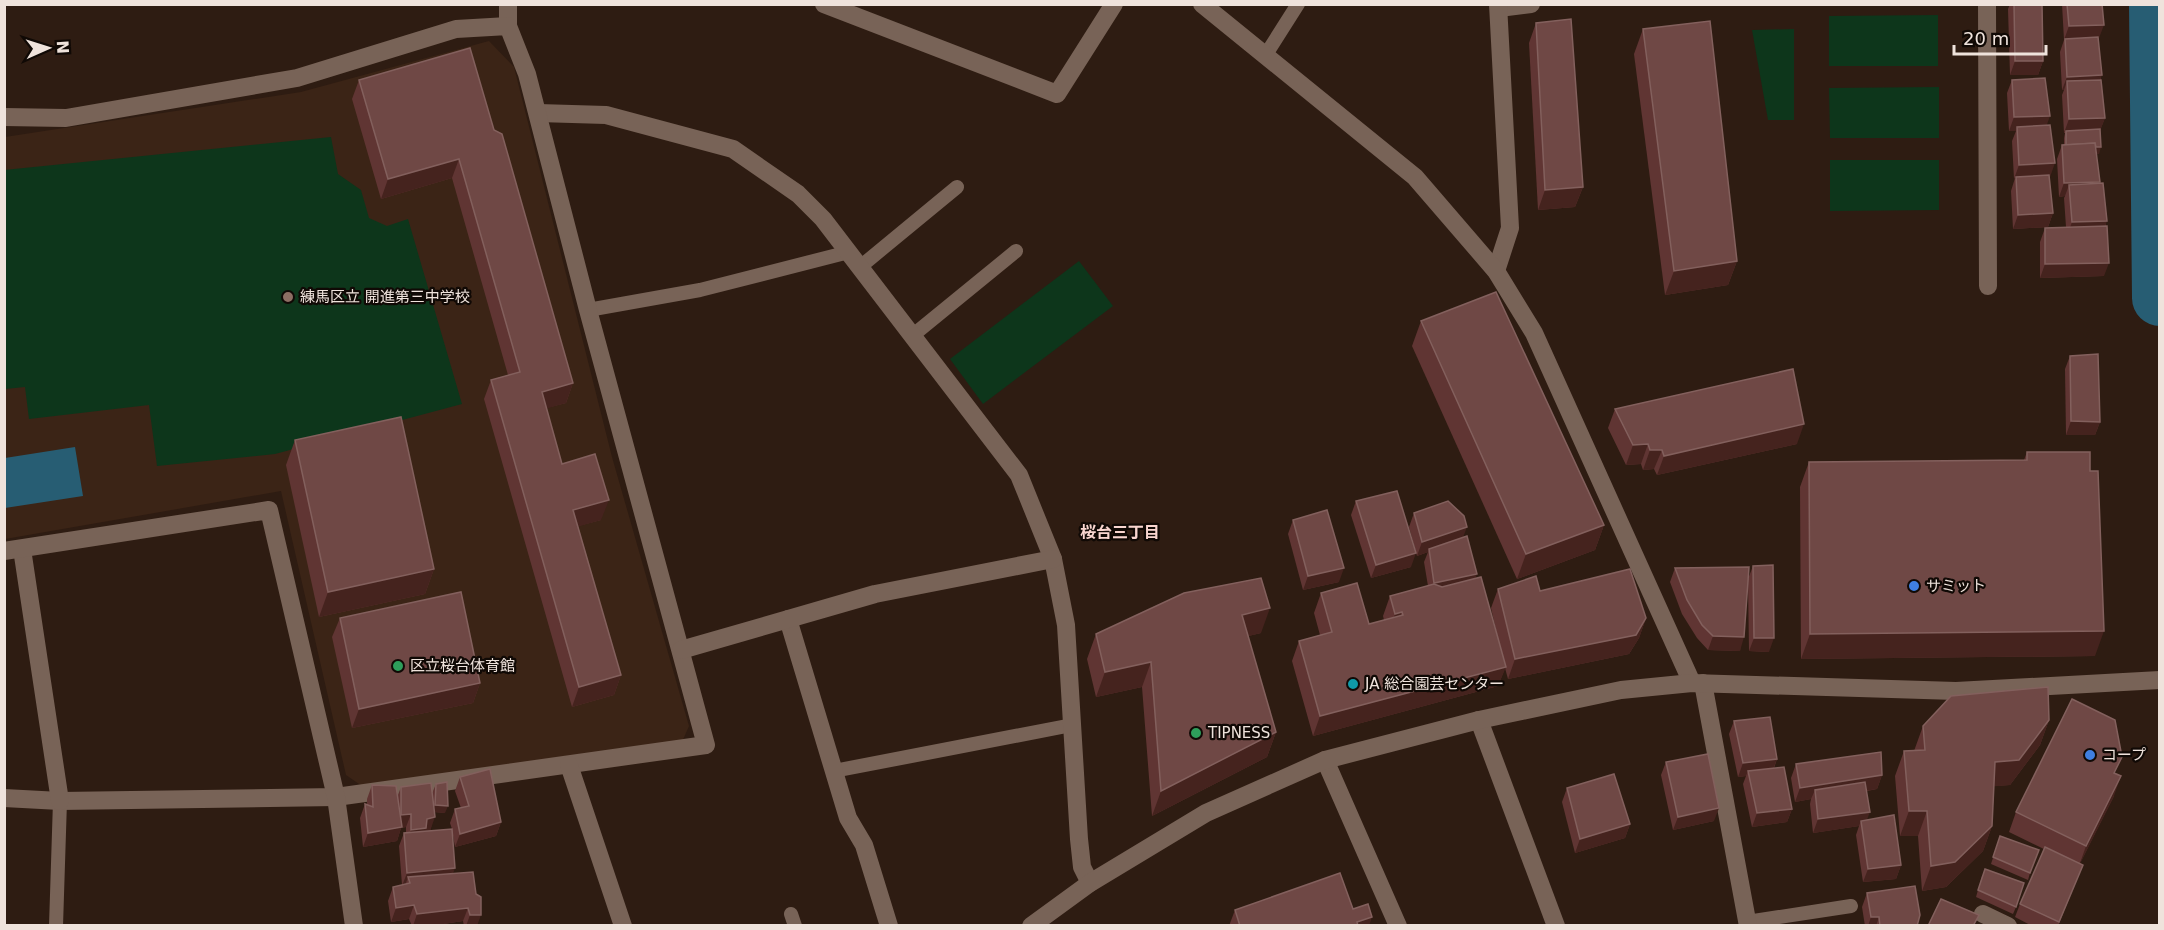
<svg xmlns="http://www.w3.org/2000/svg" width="2164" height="930" font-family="'DejaVu Sans','Noto Sans JP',sans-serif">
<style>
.built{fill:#3b2416}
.green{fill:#0d361b}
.water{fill:#275d73}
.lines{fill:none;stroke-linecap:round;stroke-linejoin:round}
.river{stroke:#275d73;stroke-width:56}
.lane{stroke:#786357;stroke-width:14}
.street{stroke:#786357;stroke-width:18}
.secondary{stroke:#786357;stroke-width:18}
.wall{fill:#603533}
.shaded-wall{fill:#45231e}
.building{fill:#6f4845;stroke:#83605d;stroke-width:1.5}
.education-dot{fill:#8d6e63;stroke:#100905;stroke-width:2}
.shop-dot{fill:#3f7fe0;stroke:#100905;stroke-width:2}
.leisure-dot{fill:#2e9e5b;stroke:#100905;stroke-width:2}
.culture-dot{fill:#0f9aa8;stroke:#100905;stroke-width:2}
.labels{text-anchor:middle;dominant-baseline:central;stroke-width:4.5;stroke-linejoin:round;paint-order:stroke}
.poi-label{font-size:15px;fill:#efe3dc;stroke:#100905;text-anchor:start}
.neighbourhood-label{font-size:16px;font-weight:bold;fill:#f8d5cf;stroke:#100905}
</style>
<rect width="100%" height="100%" fill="#2e1c12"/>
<!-- built -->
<path class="built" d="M489,41l25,26 98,390 77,269 -7,16 -320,44 -16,-11 -65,-284 -276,48v-402l296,-45z"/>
<!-- green -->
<g class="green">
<path d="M1938,15v51h-109v-50z"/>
<path d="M1794,29v91h-26l-16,-90z"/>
<path d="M1939,87v51h-109l-1,-50z"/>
<path d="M331,137l7,37 23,16 8,28 18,8 21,-7 54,185 -187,50 -118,12 -8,-61 -120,14 -4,-32 -20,2 -1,-219z"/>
<path d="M1830,160h109v50l-109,1z"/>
<path d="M1079,261l34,45 -130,98 -33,-45z"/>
</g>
<!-- water -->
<path class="water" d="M75,447l8,49 -78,12v-50z"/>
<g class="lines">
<!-- river -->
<path class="river" d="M2157,4l3,294"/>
<!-- lane -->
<g class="lane">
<path d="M1265,56l33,-52"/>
<path d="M860,267l97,-80"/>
<path d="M588,310l112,-20 149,-38"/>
<path d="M912,336l104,-85"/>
<path d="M834,771l238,-46"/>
<path d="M791,914l4,12"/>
<path d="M1747,922l104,-16"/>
<path d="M56,926l4,-125"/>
</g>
<!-- street -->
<g class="street">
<path d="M824,4l233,90 57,-90"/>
<path d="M1987,4l1,282"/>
<path d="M1499,8l32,-4"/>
<path d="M508,26v-22"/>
<path d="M538,113l68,2 127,34 65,45 25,25 196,256 34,84 13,66 13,214 3,28 8,16"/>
<path d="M4,117l62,1 231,-40 159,-49 52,-3 19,48 61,236 118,435 -370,52 -276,4 -56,-3"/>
<path d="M1496,271l14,-43 -12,-224"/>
<path d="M22,549l38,252"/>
<path d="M4,551l265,-41 67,287 18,129"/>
<path d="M788,619l60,199 16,27 25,81"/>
<path d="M681,650l194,-56 178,-35"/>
<path d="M1703,683l45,243"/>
<path d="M1479,720l77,206"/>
<path d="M569,765l54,161"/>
<path d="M1983,914l25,12"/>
</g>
<!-- secondary -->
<g class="secondary">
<path d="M1202,4l213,173 81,94 38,62 158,350"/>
<path d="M1325,760l73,166"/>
<path d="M1031,926l59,-43 116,-70 119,-53 154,-40 142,-30 71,-7 264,8 204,-11"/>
</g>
</g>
<!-- wall -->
<g class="wall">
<path d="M2010,4h32l1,57 -5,14h-28l-2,-66z"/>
<path d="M2062,4h40l-3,34 -1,1 3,41 4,38 -5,12 -1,24h-3l4,28 -1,1 7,43 -2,50 -64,2v-36l5,-14 21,-1 -2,-29 1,-2 -6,1 -2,-38 5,-14h2v-7l1,-5h-1l-2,-38 2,-5h-2l-2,-38 4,-12z"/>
<path d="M1536,23l47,164 -8,20 -37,3 -9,-167z"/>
<path d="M1643,29l94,232 -9,24 -63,10 -31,-241z"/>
<path d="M359,80l135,50 79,253 -7,20 -20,5 16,56 39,56 -23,6 43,149 -7,20 -42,12 -88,-308 7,-19 17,-5 -56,-197 -71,21 -29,-100z"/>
<path d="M2012,80l34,46 4,51h-1l4,36 -5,14 -35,2 -2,-38 4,-13 -1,1 -2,-38 4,-10h-7l-2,-38z"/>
<path d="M1421,321l183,204 -9,25 -78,29 -105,-233z"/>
<path d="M2070,356l30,66 -5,13h-29l-1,-66z"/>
<path d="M1615,409l182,35 -140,31 -3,-6 -11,1 -2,-6 -15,1 -18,-37z"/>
<path d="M295,440l139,129 -9,25 -106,23 -33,-152z"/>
<path d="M2027,452l63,19 5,185 -294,3 -1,-172 9,-25 215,-2z"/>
<path d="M1356,501l55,66 -40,11 -20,-63z"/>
<path d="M1414,513l49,24 12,41 24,65 -8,-35 7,-19 42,2 106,27 -7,20 -10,16 -121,25 -3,-11 -7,18 -185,50 -21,-75 7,-20 21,-6 -6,-22 7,-20 48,31 15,-4 -1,-4 7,-20 38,-10 -4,-24 4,-10 -11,4 -8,-29z"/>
<path d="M1293,520l46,62 -36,8 -15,-56z"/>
<path d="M1753,566l16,86 -20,-1 -1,-69 -8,69 -32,-1 -11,-12 -15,-24 -12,-32 5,-14 73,11z"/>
<path d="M340,618l140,65 -7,20 -121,25 -20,-91z"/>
<path d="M1261,633l-13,3 28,96 -9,25 -115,59 -10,-129 -46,10 -9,-38 9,-25z"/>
<path d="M2049,720l-9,25 -30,40 -16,1 -2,40 -9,25 -37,36 -24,4 -4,-55h-18l-5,-60 9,-25h10l9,-25z"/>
<path d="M1734,721l43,38 -3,9 18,41 -5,13 -35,5 -9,-43 3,-8 -8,1 -9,-43z"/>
<path d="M1666,762l48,59 -41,9 -12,-55z"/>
<path d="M1796,764l86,11 -5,14 -10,2v29l34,45 -5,14 -33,3 -7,-47 3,-9 -46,7 -3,-29 1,-5 -16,3 -4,-24z"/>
<path d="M2115,774l-1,22 -34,67 3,2 -25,61h-26l-17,-9 5,-13 24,-55 -35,-17 7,-20z"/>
<path d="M460,777l41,45 -5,14 -41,11 -3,-17 1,44 24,52h-13l-1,-5 -33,5h-18l-3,-7 -18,3 -3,-21 5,-14 9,-2 -3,-39 5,-13h2v-6l-5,1 -4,13 -34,6 -3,-29 5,-14 2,1v-6l5,-14 26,10 3,-8 32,12v-8l3,-7 9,29 -10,-1 -5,19 22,-2 -2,-6 5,-14 6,-1 -6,-17z"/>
<path d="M1567,788l63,36 -5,14 -50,15 -13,-51z"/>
<path d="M2000,836l30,37 -2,7 -37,-16z"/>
<path d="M1982,876l34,31 -3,7 -37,-17z"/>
<path d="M1867,893l50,33h-52l-3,-19z"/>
<path d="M1353,909l16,17h-140l6,-16z"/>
</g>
<!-- shaded-wall -->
<g class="shaded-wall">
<path d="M2104,25l-5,13 -35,2 5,-14z"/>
<path d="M2015,61h28l-5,14h-28z"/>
<path d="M2102,75l-5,13 -30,-7 -3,9h-2l5,-13z"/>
<path d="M2050,116l-5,14 -28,-3 -1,4h-7l5,-14z"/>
<path d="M2105,118l-5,13h-34l-2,2 5,-14z"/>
<path d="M2066,147h35l-2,7h-35z"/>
<path d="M459,159l-7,19 -71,21 7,-20z"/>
<path d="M2055,163l-5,14 -36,2 5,-14z"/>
<path d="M2100,182l-5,13 -26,-10 -4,11 -6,1 5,-14z"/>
<path d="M1583,187l-8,20 -37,3 7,-20z"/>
<path d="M2053,213l-5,14 -35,2 5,-14z"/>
<path d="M2107,221l-5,14 -35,1 5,-14z"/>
<path d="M1737,261l-9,24 -63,10 9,-24z"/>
<path d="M2109,263l-5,13 -64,2 5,-14z"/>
<path d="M573,383l-7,20 -32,9 8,-20z"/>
<path d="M2071,421l29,1 -5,13h-29z"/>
<path d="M1804,424l-7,20 -140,31 7,-19z"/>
<path d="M1648,444l-7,20 -15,1 7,-20z"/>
<path d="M1650,450h12l-8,19 -11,1z"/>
<path d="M609,500l-8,20 -35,10 7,-20z"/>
<path d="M1604,525l-9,25 -78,29 9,-25z"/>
<path d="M1467,527l-5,13 -33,9 -1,3 -11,4 5,-14z"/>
<path d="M1416,553l-5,14 -40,11 5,-13z"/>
<path d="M1344,568l-5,14 -36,8 5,-14z"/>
<path d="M434,569l-9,25 -106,23 9,-25z"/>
<path d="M1477,574l-5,13 -43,9 5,-13z"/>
<path d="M1270,608l-9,25 -28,7 9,-25z"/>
<path d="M1402,612l-7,20 -7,2 7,-20z"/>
<path d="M1646,618l-7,20 -10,16 -121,25 7,-20z"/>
<path d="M2104,631l-9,25 -294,3 9,-25z"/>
<path d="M1713,636l31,1 -4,14 -32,-1z"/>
<path d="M1754,638h20l-5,14 -20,-1z"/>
<path d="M1151,662l-9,25 -46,10 9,-25z"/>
<path d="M1506,667l-8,19 -185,50 7,-20z"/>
<path d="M621,675l-7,20 -42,12 7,-20z"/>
<path d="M480,683l-7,20 -121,25 7,-19z"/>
<path d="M2049,720l-9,25 -30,40 -24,2 9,-25z"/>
<path d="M1276,732l-9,25 -115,59 9,-25z"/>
<path d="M1777,759l-5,13 -24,-1 -2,5 -8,1 5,-14z"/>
<path d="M1882,775l-5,14 -61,10 -1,-9 -4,9 -16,3 5,-14z"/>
<path d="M2121,776l-7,20 -35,70 7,-20z"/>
<path d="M435,805l13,1 -3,7 -13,-1z"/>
<path d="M1719,808l-5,13 -41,9 5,-13z"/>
<path d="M1792,809l-5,13 -35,5 5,-14z"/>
<path d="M1909,811h18l-9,25h-18z"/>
<path d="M1870,812l-5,13 -4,-4 -2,5 -46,7 5,-14z"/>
<path d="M411,814l-5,13 -5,1 -4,13 -34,6 5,-14 28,-5 5,-13z"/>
<path d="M435,817l-5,14 -24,12 5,-13 16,-11z"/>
<path d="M501,822l-5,14 -41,11 5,-13z"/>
<path d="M1630,824l-5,14 -50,15 5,-14z"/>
<path d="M1992,826l-9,25 -37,36 -24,4 9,-25z"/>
<path d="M1901,865l-5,14 -33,3 5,-13z"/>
<path d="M455,868l-5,14 -42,-5 -3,9h-3l5,-13z"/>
<path d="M414,905l-5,14 -18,3 5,-14z"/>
<path d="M468,908l-5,13 -33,5h-17l4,-12z"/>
<path d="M470,915h11l-4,11h-11z"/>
<path d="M1372,917l-3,9h-13l1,-4z"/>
<path d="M1871,917h8l-3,9h-8z"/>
</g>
<!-- building -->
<g class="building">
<path d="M2014,4h28l1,57h-28z"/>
<path d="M2067,4h35l2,21 -35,1z"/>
<path d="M1571,19l12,168 -38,3 -9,-167z"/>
<path d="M1710,21l27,240 -63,10 -31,-242z"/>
<path d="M2098,37l4,38 -35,2 -2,-38z"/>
<path d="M470,48l24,82 8,4 71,249 -31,9 20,72 33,-10 14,46 -36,10 48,165 -42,12 -88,-307 29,-8 -61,-213 -71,20 -29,-99z"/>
<path d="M2045,78l5,38 -36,1 -2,-37z"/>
<path d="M2101,80l4,38 -36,1 -2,-38z"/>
<path d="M2050,125l5,38 -36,2 -2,-38z"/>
<path d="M2100,129l1,18h-5l-1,-4 -29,2v-14z"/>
<path d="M2095,143l5,39 -36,1 -2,-38z"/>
<path d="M2049,175l4,38 -35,2 -2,-38z"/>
<path d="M2103,183l4,38 -35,1 -3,-37z"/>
<path d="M2107,226l2,37 -64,1v-36z"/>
<path d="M1496,292l108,233 -78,29 -105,-233z"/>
<path d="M2098,354l2,68 -29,-1 -1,-65z"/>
<path d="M1793,369l11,55 -140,32 -2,-6h-12l-2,-6 -15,1 -18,-36z"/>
<path d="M401,417l33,152 -106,23 -33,-152z"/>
<path d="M2027,452h63v19h8l6,160 -294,3 -1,-172 218,-2z"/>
<path d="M1397,491l19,62 -40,12 -20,-64z"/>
<path d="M1448,501l16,15 3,11 -45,15 -8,-29z"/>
<path d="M1327,510l17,58 -36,8 -15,-56z"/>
<path d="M1467,536l10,38 -43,9 -5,-34z"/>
<path d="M1773,565l1,73h-20l-1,-72z"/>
<path d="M1749,567l-5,70 -31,-1 -11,-11 -15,-25 -12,-32z"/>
<path d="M1630,569l16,49 -10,17 -121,24 -17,-70 38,-13 4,15z"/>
<path d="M1481,577l25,90 -186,49 -21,-75 33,-9 -11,-39 36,-10 12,41 34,-9 -1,-3 -7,2 -5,-18 44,-12 8,3z"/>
<path d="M1261,578l9,30 -28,7 34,117 -115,59 -10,-129 -46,10 -9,-38 88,-41z"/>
<path d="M461,592l19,91 -121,26 -19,-91z"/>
<path d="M2048,687l1,33 -30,40 -24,2 -3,64 -37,36 -24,4 -4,-55h-18l-5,-60 21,-1 -2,-24 28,-30z"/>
<path d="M2072,699l43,21 7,37 -8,16 7,3 -35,70 -70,-34z"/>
<path d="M1770,717l7,42 -34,4 -9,-42z"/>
<path d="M1881,752l1,23 -82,13 -4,-24z"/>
<path d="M1708,754l11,54 -41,9 -12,-55z"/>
<path d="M1784,767l8,42 -35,4 -9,-42z"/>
<path d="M490,769l11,53 -41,12 -5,-25 14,-3 -9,-29z"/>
<path d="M1614,774l16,50 -50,15 -13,-51z"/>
<path d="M447,782l1,24 -13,-1 1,-21z"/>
<path d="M1865,782l5,30 -52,7 -3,-29z"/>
<path d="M431,783l4,34 -8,2 -1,9 -15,2v-16l-10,1v-28z"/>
<path d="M372,785l24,1 6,41 -34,6 -3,-29 8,3z"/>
<path d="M1894,815l7,50 -33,4 -7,-48z"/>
<path d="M452,829l3,39 -48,5 -3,-40z"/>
<path d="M2000,836l39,14 -9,23 -37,-16z"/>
<path d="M2045,847l38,18 -24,57 -39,-18z"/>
<path d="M1985,869l39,14 -8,24 -38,-17z"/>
<path d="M473,872l3,22 5,3v18h-11l-2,-7 -51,6 -3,-9 -18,3 -3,-21 17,-4 -2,-6z"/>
<path d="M1340,873l13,36 15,-5 4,13 -15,5 1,4h-118l-5,-16z"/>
<path d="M1915,886l5,29 -3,11h-37l-1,-9h-8l-4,-24z"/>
<path d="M1941,899l38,16 -6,11h-45z"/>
</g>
<!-- markers -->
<circle class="education-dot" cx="288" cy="297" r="6"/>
<g class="shop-dot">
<circle cx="1914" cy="586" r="6"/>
<circle cx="2090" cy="755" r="6"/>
</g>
<g class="leisure-dot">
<circle cx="398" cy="666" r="6"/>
<circle cx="1196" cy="733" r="6"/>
</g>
<circle class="culture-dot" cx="1353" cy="684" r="6"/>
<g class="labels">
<!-- poi labels -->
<g class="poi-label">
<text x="300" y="297">練馬区立 開進第三中学校</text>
<text x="1926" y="586">サミット</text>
<text x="410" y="666">区立桜台体育館</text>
<text x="1365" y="684">JA 総合園芸センター</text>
<text x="1208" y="733">TIPNESS</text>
<text x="2102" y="755">コープ</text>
</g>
<!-- neighbourhood labels -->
<g class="neighbourhood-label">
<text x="1120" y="532">桜台三丁目</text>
</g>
</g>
<!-- border -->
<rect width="2164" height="930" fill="none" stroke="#efe3dc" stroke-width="12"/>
<!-- north arrow -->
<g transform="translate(48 48) rotate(87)" stroke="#100905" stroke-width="4.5" paint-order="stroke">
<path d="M0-4.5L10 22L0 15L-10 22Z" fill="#efe3dc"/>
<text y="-9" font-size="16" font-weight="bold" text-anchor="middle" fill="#efe3dc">N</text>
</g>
<!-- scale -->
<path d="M1954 45v9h92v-9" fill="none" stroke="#efe3dc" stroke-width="3"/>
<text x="1963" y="45" font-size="18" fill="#efe3dc" stroke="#100905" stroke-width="4.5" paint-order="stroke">20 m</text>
</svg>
